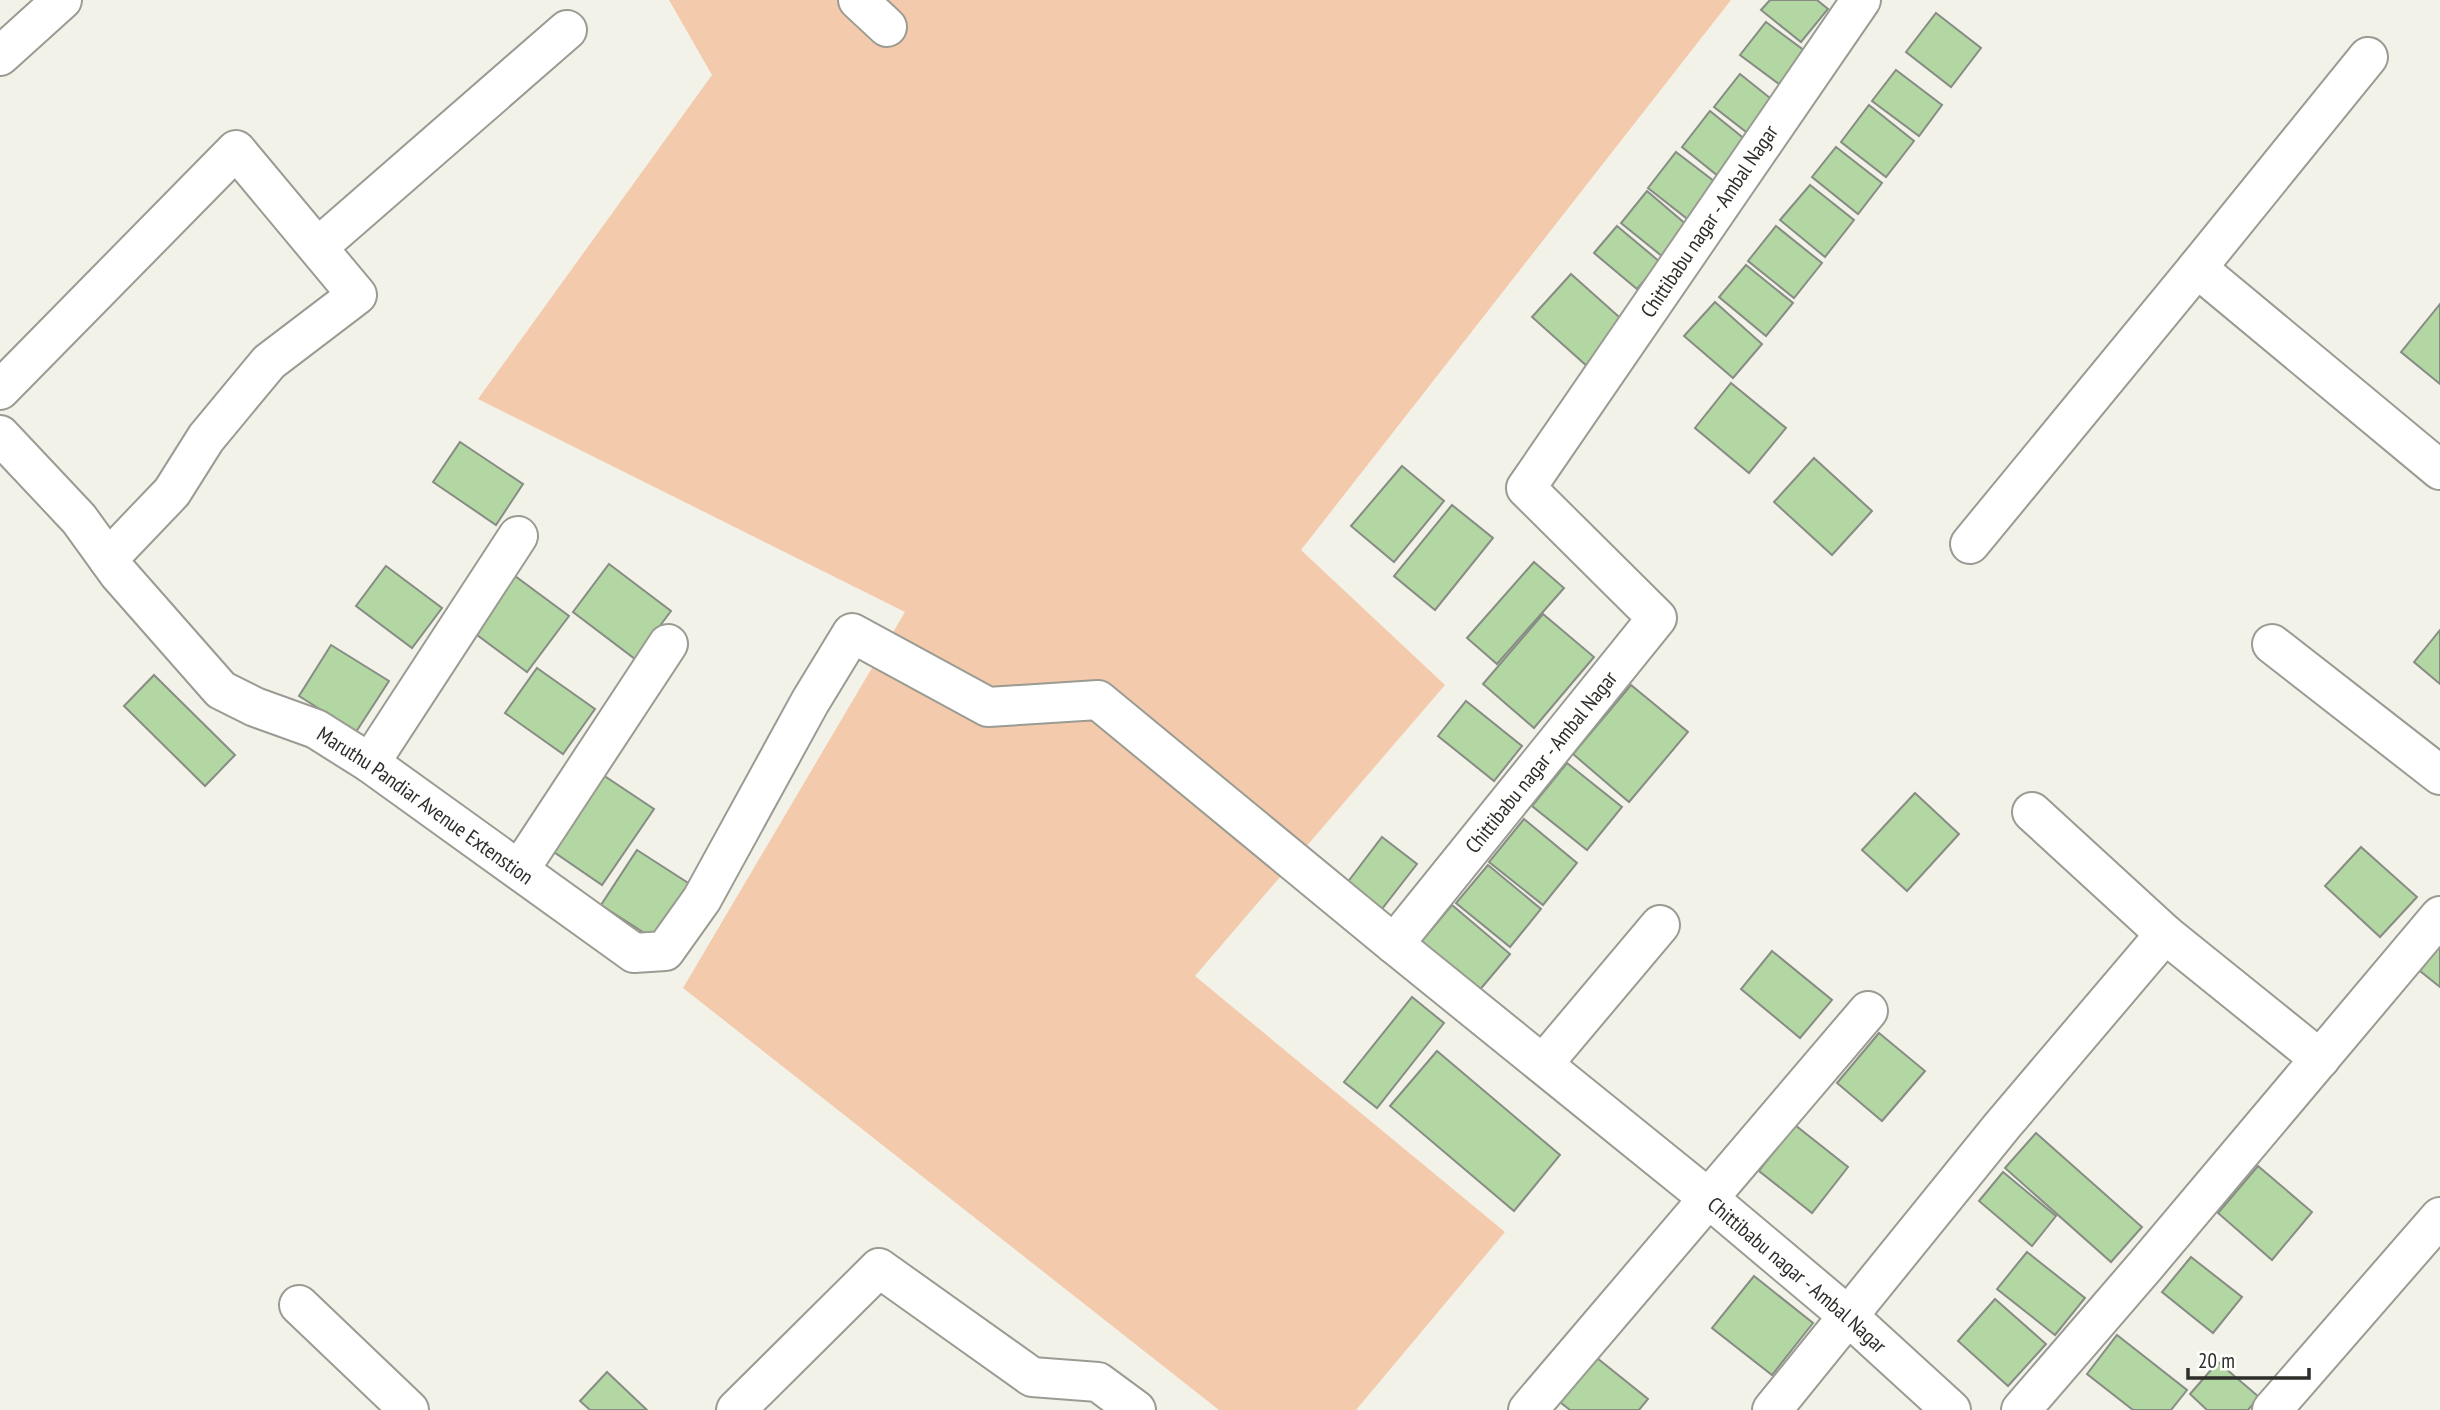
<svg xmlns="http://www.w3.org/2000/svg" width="2440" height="1410" font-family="'PT Sans Narrow',sans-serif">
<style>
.green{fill:#f4caad}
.building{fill:#b2d7a2;stroke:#878c85;stroke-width:2}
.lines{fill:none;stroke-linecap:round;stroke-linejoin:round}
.street-casing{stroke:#9a9b92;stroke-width:42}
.street{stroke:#fff;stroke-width:38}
.labels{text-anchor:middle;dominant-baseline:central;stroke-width:7;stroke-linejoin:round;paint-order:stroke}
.street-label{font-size:21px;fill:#2d2d2a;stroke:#fffffd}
</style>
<rect width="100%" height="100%" fill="#f2f2e9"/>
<!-- green -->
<path class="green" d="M669,0h1062l-430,550 144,135 -250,291 310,256 -149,178h-137l-536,-422 222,-376 -427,-213 234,-324z"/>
<!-- building -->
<g class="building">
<path d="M1770,0h47l11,9 -27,33 -40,-32z"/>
<path d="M1936,13l45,35 -30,39 -45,-35z"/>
<path d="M1766,22l39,29 -26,33 -39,-29z"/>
<path d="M1896,70l46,35 -23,31 -47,-35z"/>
<path d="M1740,74l40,32 -26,32 -40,-31z"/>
<path d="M1869,105l45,36 -28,36 -45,-35z"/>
<path d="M1710,111l42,34 -29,35 -41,-33z"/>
<path d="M1836,147l46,36 -24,31 -46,-37z"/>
<path d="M1676,152l43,33 -29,36 -42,-33z"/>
<path d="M1810,185l44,35 -29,37 -45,-37z"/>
<path d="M1647,191l41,35 -25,31 -42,-34z"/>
<path d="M1617,226l43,36 -23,27 -43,-36z"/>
<path d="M1776,226l46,37 -28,35 -46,-37z"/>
<path d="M1746,265l47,38 -27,33 -47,-39z"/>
<path d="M1571,274l56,50 -39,43 -56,-50z"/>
<path d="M1715,302l47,42 -29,34 -49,-42z"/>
<path d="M2440,304v80l-39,-32z"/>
<path d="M1731,383l55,45 -37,45 -54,-45z"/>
<path d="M460,442l63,42 -27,41 -63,-43z"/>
<path d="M1814,458l58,53 -40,44 -58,-53z"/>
<path d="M1402,466l42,35 -50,61 -43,-36z"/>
<path d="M1452,505l41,33 -58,72 -41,-34z"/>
<path d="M1534,562l30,26 -67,76 -30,-26z"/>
<path d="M609,564l62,47 -36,48 -62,-47z"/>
<path d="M386,566l56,42 -30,40 -56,-42z"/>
<path d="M511,573l58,43 -42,56 -58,-43z"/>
<path d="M1543,614l51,43 -60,71 -51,-44z"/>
<path d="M2440,630v54l-26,-22z"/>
<path d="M331,645l58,36 -33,51 -57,-36z"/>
<path d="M537,668l58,41 -32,45 -58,-41z"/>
<path d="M154,675l81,80 -30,31 -81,-80z"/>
<path d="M1631,685l57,47 -59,70 -56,-48z"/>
<path d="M1466,701l56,45 -28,35 -56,-45z"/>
<path d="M1567,763l55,44 -35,43 -55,-44z"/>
<path d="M600,773l54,36 -52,76 -54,-37z"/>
<path d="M1915,793l44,41 -52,57 -45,-41z"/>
<path d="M1524,819l53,44 -34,42 -54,-43z"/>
<path d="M1382,837l35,27 -39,50 -34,-27z"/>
<path d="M2361,847l56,50 -37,40 -55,-51z"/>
<path d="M637,850l59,38 -36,55 -59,-38z"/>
<path d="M1488,865l53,44 -31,38 -54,-44z"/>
<path d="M1452,905l58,49 -32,38 -58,-49z"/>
<path d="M2440,946v41l-20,-16z"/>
<path d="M1772,951l60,49 -32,38 -59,-49z"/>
<path d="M1412,997l32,26 -67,85 -33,-26z"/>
<path d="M1879,1033l46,38 -43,50 -45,-38z"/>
<path d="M1437,1051l123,104 -46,56 -124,-105z"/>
<path d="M1795,1125l53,42 -36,46 -53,-42z"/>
<path d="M2036,1133l106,94 -31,35 -106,-94z"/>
<path d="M2258,1166l54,46 -40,48 -54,-47z"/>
<path d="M2003,1172l53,44 -24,30 -53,-45z"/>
<path d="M2027,1252l58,46 -30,37 -58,-46z"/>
<path d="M2191,1257l51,40 -29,36 -51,-41z"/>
<path d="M1754,1276l59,47 -41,52 -60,-47z"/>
<path d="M1995,1299l51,45 -38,42 -50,-45z"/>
<path d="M2117,1335l70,55 -16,20h-38l-46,-36z"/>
<path d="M1597,1358l51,41 -9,11h-69l-10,-8z"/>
<path d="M2218,1362l41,35 -11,13h-41l-17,-16z"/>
<path d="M607,1372l40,38h-57l-10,-9z"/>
</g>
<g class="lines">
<!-- street casing -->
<g class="street-casing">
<g id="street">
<path d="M858,0l29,27"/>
<path id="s1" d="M1861,0l-335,488 131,130 -263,326 314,254 139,117 104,95"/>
<path d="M0,56l62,-56"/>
<path d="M318,247l249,-217"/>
<path d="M2197,268l171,-211"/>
<path d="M0,390l236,-240 121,145 -88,67 -63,76 -34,54 -64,67"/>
<path id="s2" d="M0,435l79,84 39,54 103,117 34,17 61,22 54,34 264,190 31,-2 37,-52 108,-197 42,-69 136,74 110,-7 296,244"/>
<path d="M1970,544l227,-276 243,202"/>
<path d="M2272,644l168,131"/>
<path d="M370,763l148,-227"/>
<path d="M520,869l148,-225"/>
<path d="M2165,934l155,125"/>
<path d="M1543,1064l117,-139"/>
<path d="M299,1305l110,105"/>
<path d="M736,1410l143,-142 153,109 66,5 38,28"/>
<path d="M1528,1410l340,-399"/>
<path d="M1772,1410l230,-284 163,-192 -133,-122"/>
<path d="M2021,1410l125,-145 294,-349"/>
<path d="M2272,1410l168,-193"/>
</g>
</g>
<!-- street -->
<use href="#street" class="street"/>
</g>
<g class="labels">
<!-- street labels -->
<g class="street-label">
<text transform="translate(1709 221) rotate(-56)">Chittibabu nagar - Ambal Nagar</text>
<text transform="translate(1541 762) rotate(-51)">Chittibabu nagar - Ambal Nagar</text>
<text stroke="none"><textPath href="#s2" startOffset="574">Maruthu Pandiar Avenue Extenstion</textPath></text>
<text stroke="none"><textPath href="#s1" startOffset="1717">Chittibabu nagar - Ambal Nagar</textPath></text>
</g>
</g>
<!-- scale -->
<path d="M2188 1368v10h121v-10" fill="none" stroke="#2d2d2a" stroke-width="3.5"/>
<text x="2198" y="1368" font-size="21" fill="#2d2d2a" stroke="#fffffd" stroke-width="5" paint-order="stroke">20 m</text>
</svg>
